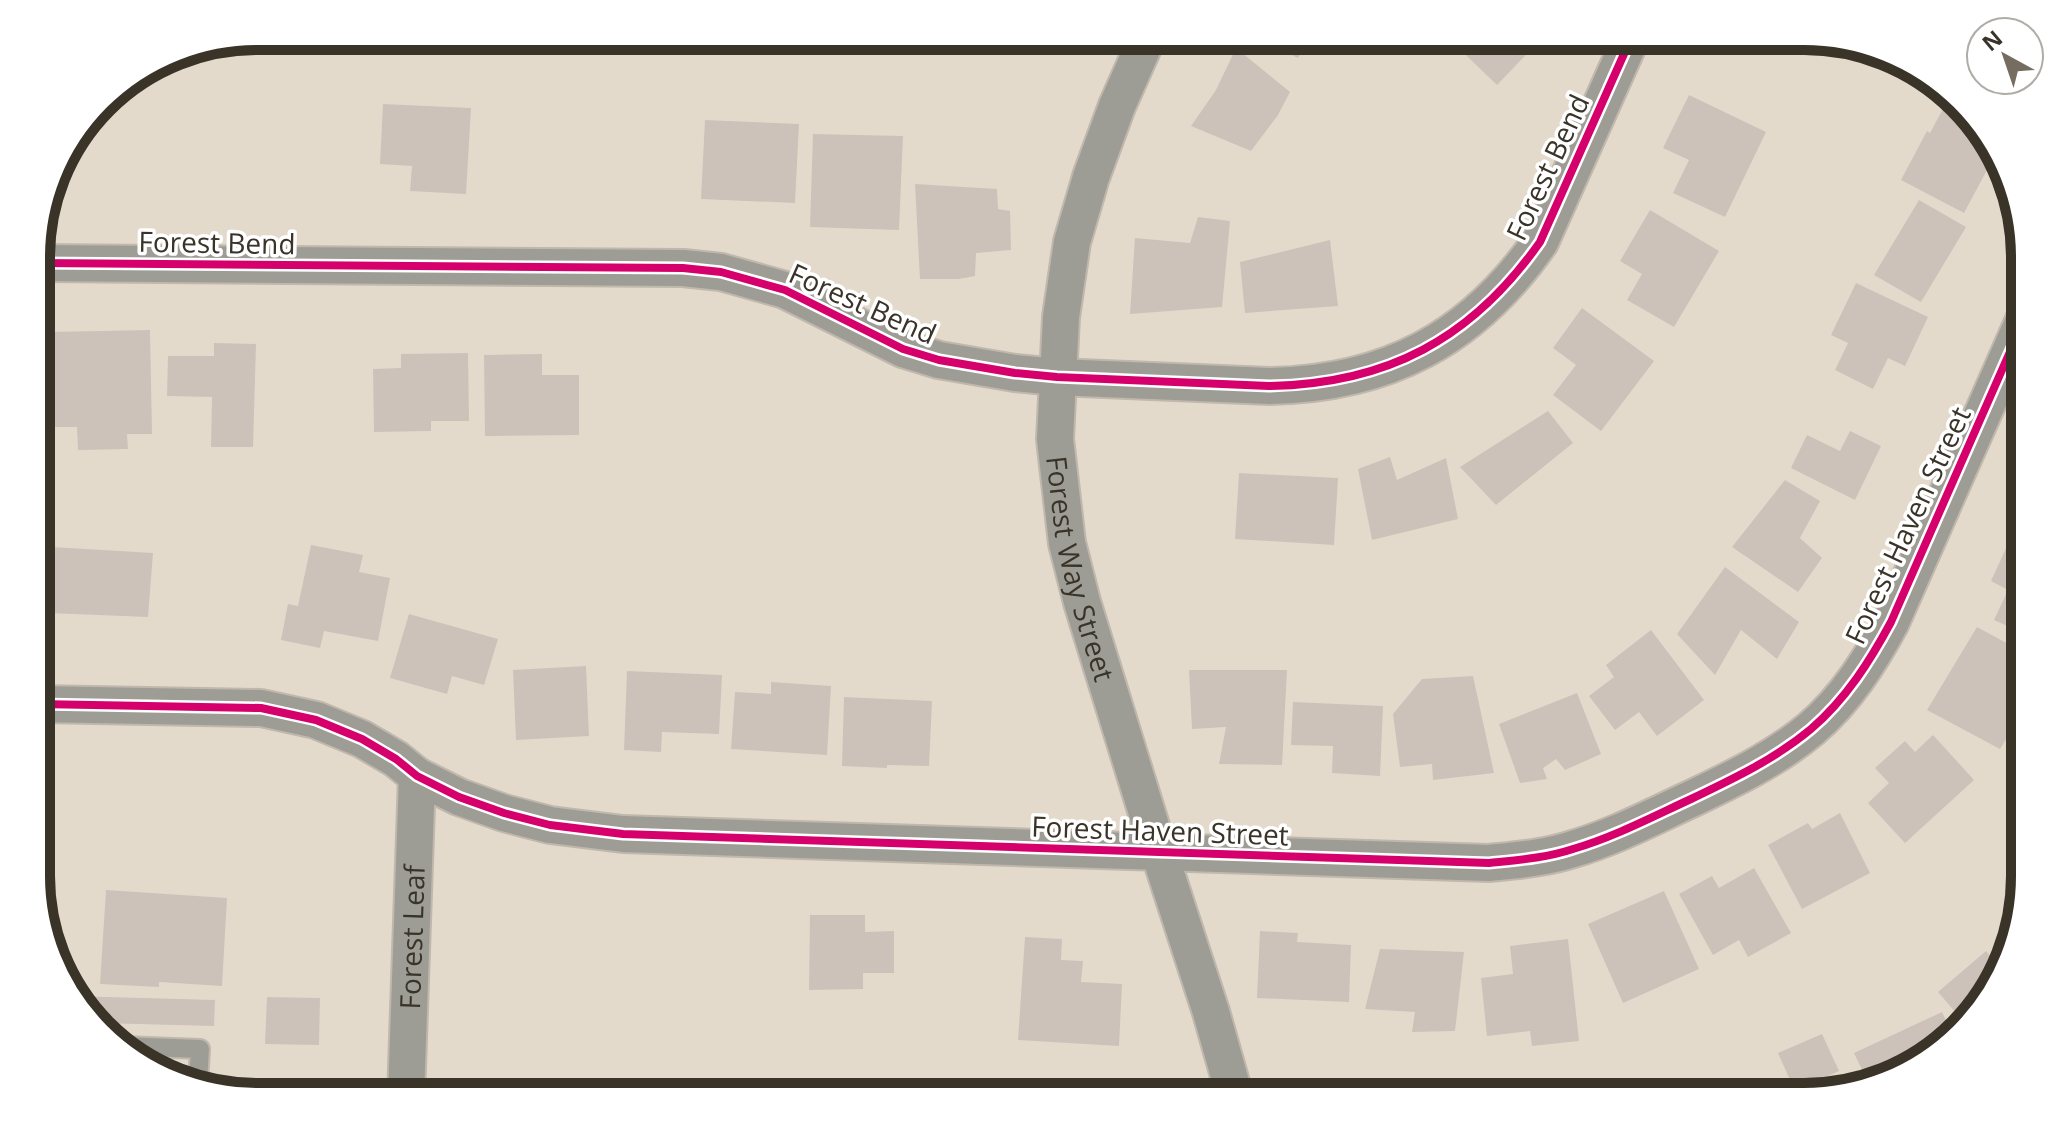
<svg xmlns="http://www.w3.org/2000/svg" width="2061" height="1133" font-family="'Open Sans',sans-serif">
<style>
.building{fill:#cdc2b9}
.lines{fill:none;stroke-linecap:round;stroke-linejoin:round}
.service-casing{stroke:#c0b8ad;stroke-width:22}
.minor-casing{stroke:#c0b8ad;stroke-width:40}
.service{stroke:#9d9d96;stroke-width:18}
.minor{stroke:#9d9d96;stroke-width:36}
.cycleway-casing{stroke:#fff;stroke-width:13}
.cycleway{stroke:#d6006c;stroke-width:8}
.labels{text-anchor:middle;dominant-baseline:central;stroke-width:7;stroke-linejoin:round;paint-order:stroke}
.street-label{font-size:28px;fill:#3a3328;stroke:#fff}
.rim{fill:none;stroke:#3a3328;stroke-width:10}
</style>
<rect width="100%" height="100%" fill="#e4dacc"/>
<!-- building -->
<g class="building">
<path d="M1251,36h60l-13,22z"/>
<path d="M1446,36h98l-47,49z"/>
<path d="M1236,48l54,44 -12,23 -27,36 -60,-25 25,-36z"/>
<path d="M1915,66l25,24 -30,-14z"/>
<path d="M1689,95l77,37 -41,85 -52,-24 16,-33 -26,-12z"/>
<path d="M383,104l88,4 -5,86 -56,-3 2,-25 -32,-2z"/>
<path d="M1945,105l26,13 17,16 7,21 -31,58 -63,-33 26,-49 3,2z"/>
<path d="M705,120l94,4 -4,79 -94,-4z"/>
<path d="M813,134l90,2 -4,94 -89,-3z"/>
<path d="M915,184l82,5 1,20 12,2 1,39 -35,3 -1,23 -16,3h-39z"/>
<path d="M1919,200l47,27 -45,75 -47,-27z"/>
<path d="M1650,210l69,41 -45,76 -47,-27 15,-26 -22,-13z"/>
<path d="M1198,217l32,4 -8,86 -92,7 5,-76 55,5z"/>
<path d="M1330,240l8,66 -93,7 -5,-51z"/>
<path d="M1856,283l72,34 -23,49 -17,-8 -15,31 -38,-19 13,-27 -17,-8z"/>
<path d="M1582,308l72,53 -53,70 -48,-36 23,-30 -23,-17z"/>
<path d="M150,330l2,104h-25l1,15 -50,1 -1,-23h-27l-1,-95z"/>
<path d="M214,343l42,1 -3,103h-42l1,-50 -45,-1 1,-40h46z"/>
<path d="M468,353l1,68h-38v10l-57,1 -1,-63 28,-1v-14z"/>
<path d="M542,354v21h37v60l-94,1 -1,-81z"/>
<path d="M1548,411l25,32 -77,62 -36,-38z"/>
<path d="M1850,431l31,15 -26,54 -64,-32 16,-33 33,16z"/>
<path d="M1390,457l7,23 49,-22 12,61 -86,21 -14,-71z"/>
<path d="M1239,473l99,5 -4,67 -99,-6z"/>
<path d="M1785,480l35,21 -20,37 22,20 -24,34 -66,-45z"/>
<path d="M311,545l52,10 -4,17 31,6 -12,63 -54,-10 -4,17 -39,-8 7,-36 10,2z"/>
<path d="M2007,546l18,6v82l-31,-14 14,-30 -17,-9z"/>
<path d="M52,547l101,6 -5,64 -100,-4z"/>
<path d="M1725,567l74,55 -22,37 -36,-29 -26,45 -38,-41z"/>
<path d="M409,614l89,25 -14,46 -32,-9 -5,18 -57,-16z"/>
<path d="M1977,627l48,26v56l-25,40 -73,-39z"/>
<path d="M1651,630l53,70 -47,36 -18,-24 -24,18 -26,-34 25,-19 -8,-12z"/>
<path d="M586,666l3,70 -73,4 -3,-70z"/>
<path d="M1189,670h98l-5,95 -63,-1 7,-37 -34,2z"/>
<path d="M627,671l95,4 -3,59 -57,-2 -1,20 -37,-2z"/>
<path d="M1473,676l21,97 -61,7 -1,-16 -32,3 -7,-53 29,-35z"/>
<path d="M771,682l60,4 -4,69 -96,-6 4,-57 36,2z"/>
<path d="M1577,693l24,61 -36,16 -9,-11 -13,9 4,11 -27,4 -21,-59z"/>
<path d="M844,697l88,4 -3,65 -42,-1v3l-45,-2z"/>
<path d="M1293,702l90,4 -3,70 -48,-3 1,-27 -42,-1z"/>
<path d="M1933,735l41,45 -69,63 -37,-40 21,-20 -14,-15 30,-27 10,11z"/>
<path d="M1840,813l30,60 -68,36 -34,-64 40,-22 4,6z"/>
<path d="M1754,868l37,65 -43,24 -9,-17 -26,15 -34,-61 33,-18 7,12z"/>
<path d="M106,890l121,8 -5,88 -63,-4v5l-59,-3z"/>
<path d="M1664,891l35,78 -76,34 -35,-79z"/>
<path d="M810,915h55v17l29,-1v42h-31v16l-54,1z"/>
<path d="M1260,931l38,2 -1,9 54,3 -2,57 -92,-4z"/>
<path d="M1025,937l37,2 -1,21 22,1 -2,21 41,2 -3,62 -101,-6z"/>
<path d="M1568,939l11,102 -47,5 -2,-15 -43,5 -6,-58 32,-4 -3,-28z"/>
<path d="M1380,949l84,3 -9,79 -43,1 3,-20 -50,-3z"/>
<path d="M1986,951l15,17 -5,18 -33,35 -25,-29z"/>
<path d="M72,996l143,4 -1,26 -115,-3z"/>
<path d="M267,997l53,1 -1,47 -54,-1z"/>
<path d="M1942,1012l10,21 -25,27 -60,20 -13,-27z"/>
<path d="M1822,1034l17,37 -44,20 -17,-38z"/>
<path d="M144,1065l29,1 -1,9 -25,-7z"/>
</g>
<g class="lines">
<!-- service casing -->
<g class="service-casing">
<path id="service" d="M123,1046l77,3 -2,33"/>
</g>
<!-- minor casing -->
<g class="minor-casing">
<g id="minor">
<path id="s1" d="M1148,36l-31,70 -26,71 -19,65 -11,75 -6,122 12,104 15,59 77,250 52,160 24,85"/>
<path d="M38,263l645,5 38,4 64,18 118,59 36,11 76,13 42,4 212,9c118,-2 203,-47 271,-144l92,-206"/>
<path d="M38,704l223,4 55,12 46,19 34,20 21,17 42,21 45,16 46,12 73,9 866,29c29,-3 57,-5 84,-14 41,-12 79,-32 118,-50 42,-20 84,-40 120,-70 35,-30 59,-68 80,-107l133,-302"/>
<path id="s2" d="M406,1097l11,-321"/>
</g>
</g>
<!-- service -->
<use href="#service" class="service"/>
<!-- minor -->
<use href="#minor" class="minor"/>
<!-- cycleway casing -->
<g class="cycleway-casing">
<g id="cycleway">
<path d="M38,263l645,5 38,4 64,18 118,59 36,11 76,13 42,4 212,9c118,-2 203,-47 271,-144l92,-206"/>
<path d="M38,704l223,4 55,12 46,19 34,20 21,17 42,21 45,16 46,12 73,9 866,29c29,-3 57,-5 84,-14 41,-12 79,-32 118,-50 42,-20 84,-40 120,-70 35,-30 59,-68 80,-107l133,-302"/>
</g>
</g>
<!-- cycleway -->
<use href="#cycleway" class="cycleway"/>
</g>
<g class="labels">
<!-- street labels -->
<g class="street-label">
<text transform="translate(1547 167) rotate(-65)">Forest Bend</text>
<text transform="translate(217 242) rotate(1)">Forest Bend</text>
<text transform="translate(863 303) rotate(24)">Forest Bend</text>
<text transform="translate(1907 525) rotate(-65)">Forest Haven Street</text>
<text stroke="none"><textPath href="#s1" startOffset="550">Forest Way Street</textPath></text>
<text transform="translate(1160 830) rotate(2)">Forest Haven Street</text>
<text stroke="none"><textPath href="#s2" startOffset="160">Forest Leaf</textPath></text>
</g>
</g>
<!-- crop -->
<path d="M0 0H2061V1133H0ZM257 50H1804A207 207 0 0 1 2011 257V876A207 207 0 0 1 1804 1083H257A207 207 0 0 1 50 876V257A207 207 0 0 1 257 50Z" fill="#fff" fill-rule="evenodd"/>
<path class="rim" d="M257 50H1804A207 207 0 0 1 2011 257V876A207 207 0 0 1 1804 1083H257A207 207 0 0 1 50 876V257A207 207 0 0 1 257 50Z"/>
<!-- north arrow -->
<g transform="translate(2005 56) rotate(320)"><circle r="38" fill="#ffffff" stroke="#b0ada9" stroke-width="2"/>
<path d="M0-6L14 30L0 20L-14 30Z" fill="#766d61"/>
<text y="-12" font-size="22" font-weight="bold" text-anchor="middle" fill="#3a3328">N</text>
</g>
</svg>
